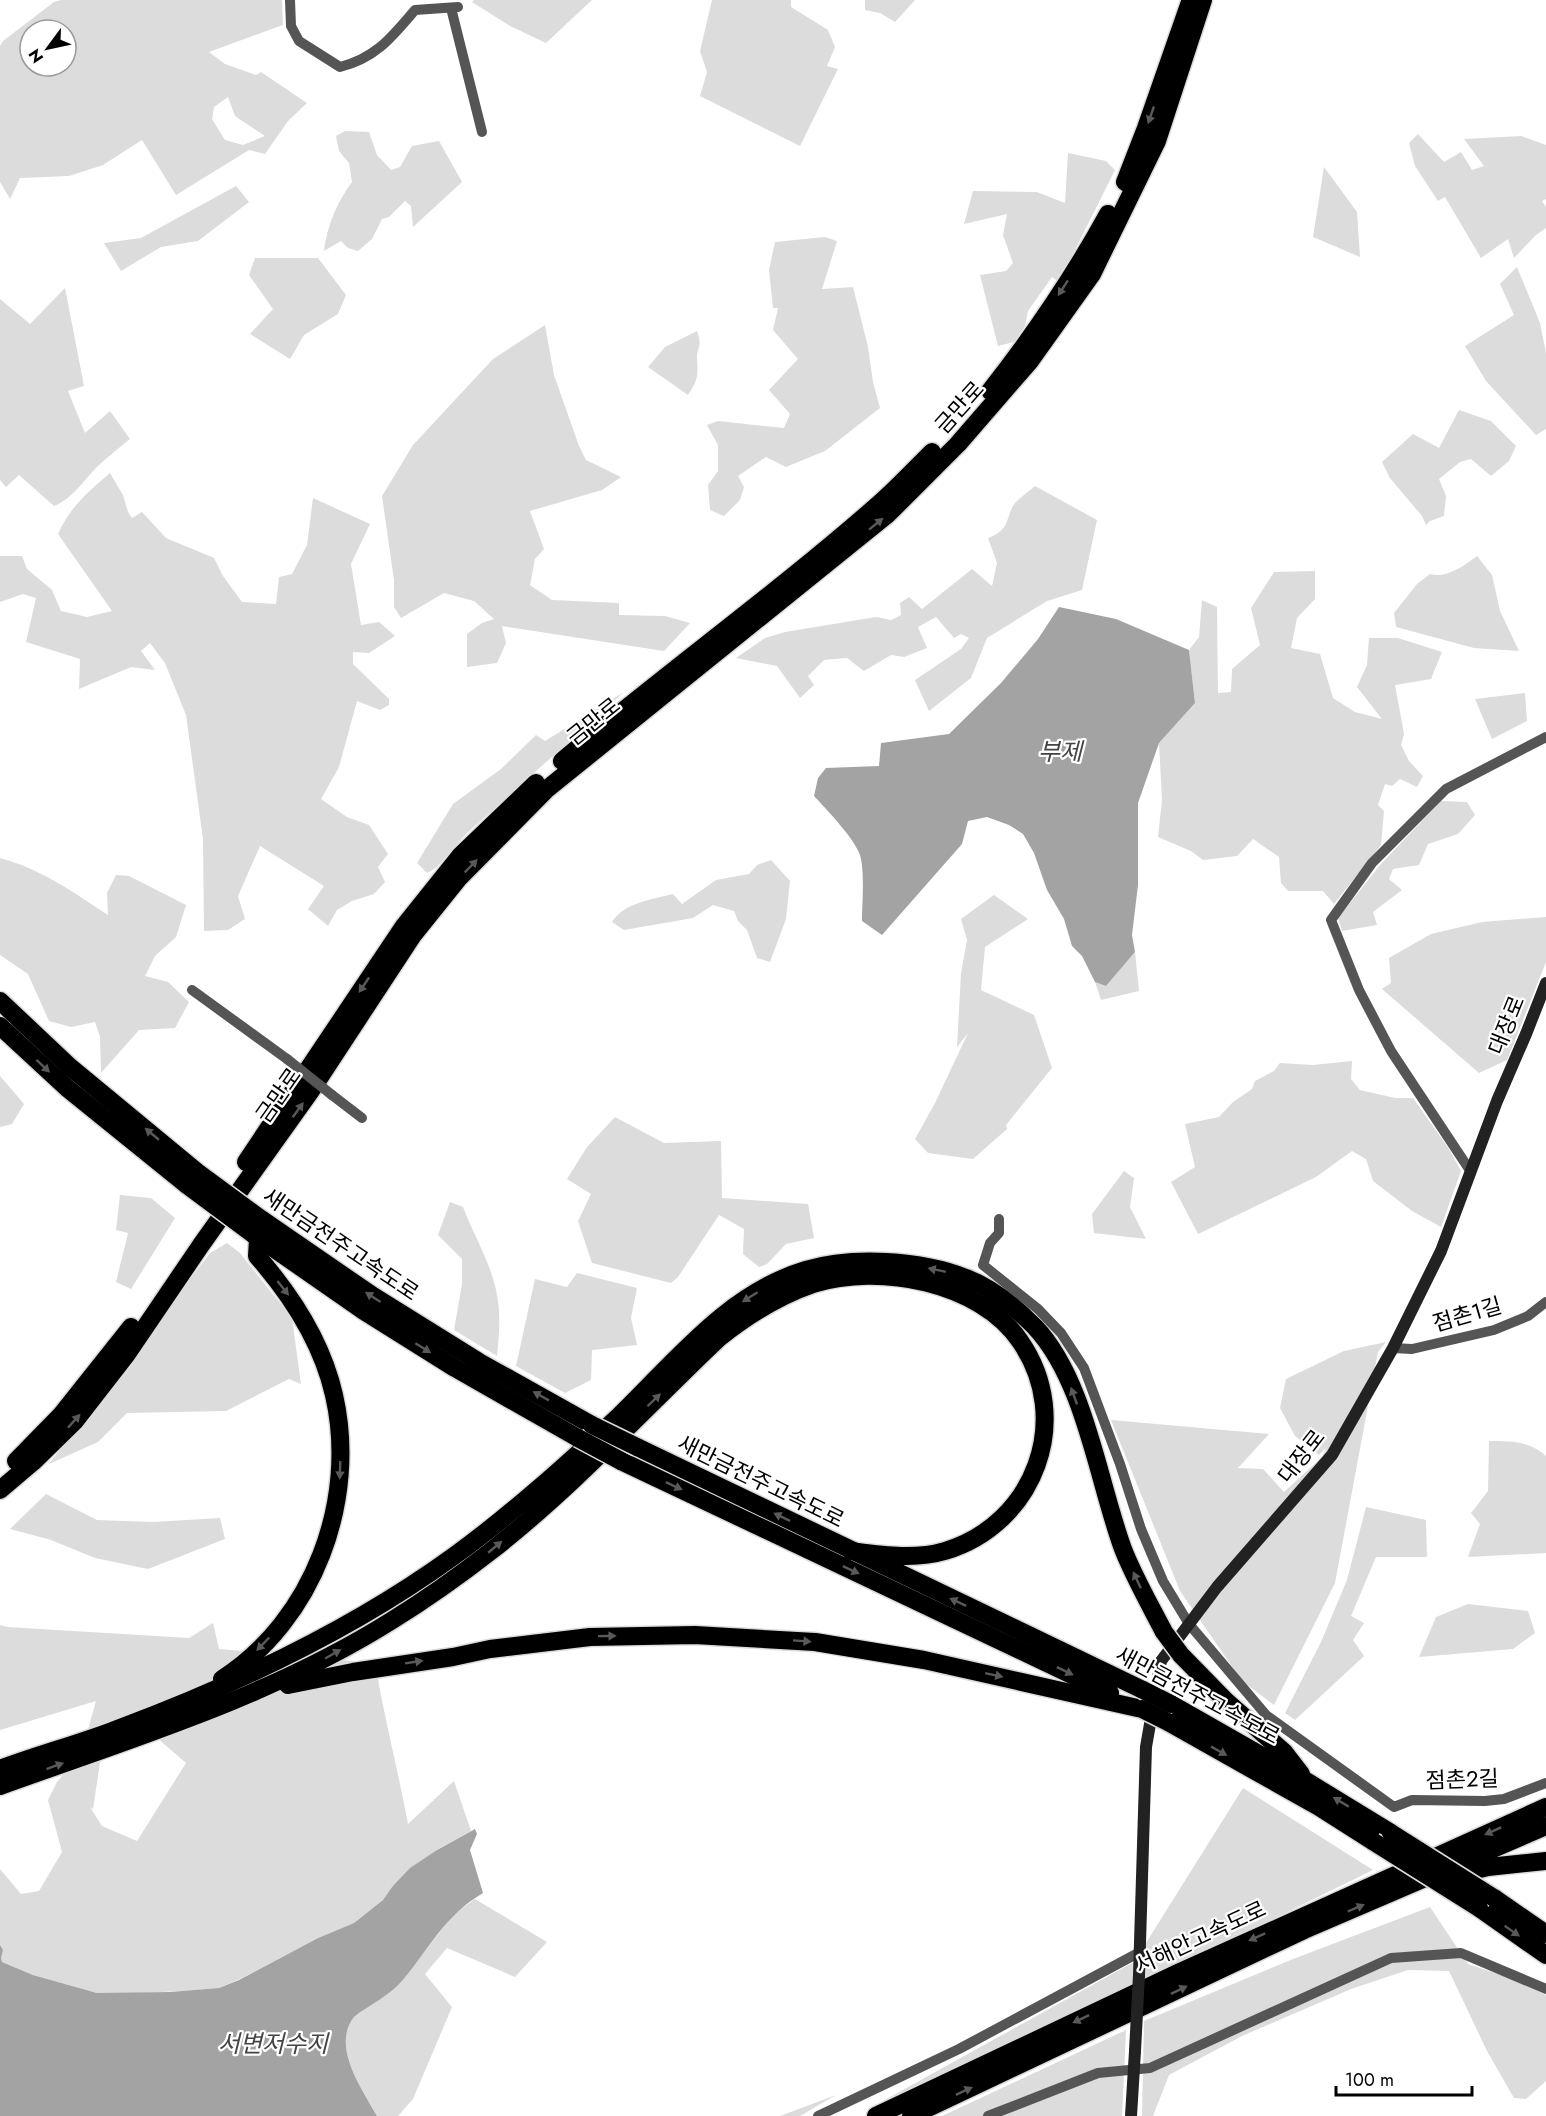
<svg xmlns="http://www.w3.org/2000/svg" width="1546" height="2116" font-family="Jost,'Noto Sans KR',sans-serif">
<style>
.green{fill:#dcdcdc;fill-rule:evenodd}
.water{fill:#a3a3a3}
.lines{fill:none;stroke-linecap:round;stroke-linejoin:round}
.highway-casing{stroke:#dbdbdb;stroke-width:21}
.street{stroke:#555;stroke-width:10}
.secondary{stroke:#222;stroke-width:12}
.highway{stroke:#000;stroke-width:18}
.highway-bridge-casing{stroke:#dbdbdb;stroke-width:21;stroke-linecap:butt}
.street-bridge{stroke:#555;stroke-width:10}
.secondary-bridge{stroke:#222;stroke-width:12}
.highway-bridge{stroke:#000;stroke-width:18}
.oneway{fill:#595959}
.labels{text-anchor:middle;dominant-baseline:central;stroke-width:4.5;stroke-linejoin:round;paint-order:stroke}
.street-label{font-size:22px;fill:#000;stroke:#fff}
.water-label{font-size:24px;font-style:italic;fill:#444;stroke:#fff}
</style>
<rect width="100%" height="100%" fill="#fff"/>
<!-- green -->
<g class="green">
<path d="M61,0h221l1,25 -74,27 16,12 31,11 5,-3 46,31 -19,18 -23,33 -16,-4 -73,45 -34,-55 -39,25 -34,11 -49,2 -10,21 -10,-17v-136l3,-5 51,-39zM30,30h36v36h-36zM228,97l7,19 30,20 -22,9 -18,-5 -13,-21 2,-12z"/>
<path d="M474,0h118l-46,43 -36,-17 -38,-24z"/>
<path d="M712,0h79v7l37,23 7,17 -8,19 11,3 -38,77 -100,-50 7,-24 -7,-21z"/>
<path d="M865,0h50l-20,22 -15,-9 -15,-3z"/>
<path d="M345,131l24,1 8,23 14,15 9,-3 12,-21 27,-5 23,41 -49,45 -2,-21 -6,-5 -16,16 -7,2 -10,20 -14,12 -10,-3 -7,-7 -17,10c3,-25 13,-49 28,-69l-3,-19 -10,-12 -3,-15z"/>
<path d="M1418,134l26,28 17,-10 11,18 12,-4 -20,-27 57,-3 25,9v54l-4,2 4,6v21l-10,7 -22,23 -6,-19 -27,19 -36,-61 -7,4 -23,-35 -6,-23z"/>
<path d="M1068,153l38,8 9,9 -56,112 -7,-5 -24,34 -3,15 -11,16 -16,4 -18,-71 26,-4 7,-8 -10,-28 4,-21 -43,10 9,-33 64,1 28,11z"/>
<path d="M1324,167l33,45 3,45 -47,-20z"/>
<path d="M236,186l13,16 -51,39 -37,6 -40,24 -17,-28 37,-5z"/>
<path d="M825,237l12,4 -15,48 31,-2 15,60 5,35 7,26 -55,43 -39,16 -20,-10 -28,19 6,11 -4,13 -16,16 -14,-6 -2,-25 10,-14v-26l-11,-20 11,-4 66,7 6,-14 -21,-24 29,-31 -25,-29 5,-22h-5l-4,-38 6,-28z"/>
<path d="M255,258h63l28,37 -8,19 -34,21 -14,24 -40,-25 23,-25 -24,-34z"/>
<path d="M1517,267l23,56 6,30v76l-10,6 -50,-54 -21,-35 49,-31 -14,-31z"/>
<path d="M65,288l19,98 -16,5 17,42 25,-22 20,28c-10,8 -20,16 -30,25 -15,14 -27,35 -46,42l-35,-31 -13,12 -6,-7v-181l30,25z"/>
<path d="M545,325l9,50 25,71 7,14 35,17 -19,13 -72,21 14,38 -9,10 -5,26 22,15 67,3v12l46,1 25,7 -26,28 -162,-25 4,17 -9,20 -30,4v-33l15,-11 12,-4 -20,-18 -30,-8 -43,25 -7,-11v-27l-12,-84 31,-51 80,-86z"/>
<path d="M697,331c6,17 0,14 0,28 1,18 1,21 -9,36l-40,-28 17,-20z"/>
<path d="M1459,410l32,11 25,25 -7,15 -18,15 -20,-17 -11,3 -21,17 7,17 -2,20 -14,5 -4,4 -4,-9 -32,-38 -8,-16 31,-28 26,14z"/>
<path d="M110,473l13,22 5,17 4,6 10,-6 24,26 48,20 9,18 19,26 34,2 3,-27 13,-3 15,-29 6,-47 57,26 -19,40 10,61 18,-3 16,14 -26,17 -16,-1v12l36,35v6l-9,5 -23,-9 -18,66 -18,32 26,18 22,8 19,29 -10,13 7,15 -11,12 -22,7 -15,9 -9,16 -20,-17 16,-23 -64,-40 -22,50 7,23 -17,11 -24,1 -1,-92 -17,-124 -21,-52 -15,-20 -9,8 14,19 -24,-3 -52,22 1,-30 -54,-17 10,-44 -13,-4 -23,8v-46h22l5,13 25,21 9,21 26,6 25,-6 -54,-77c11,-26 31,-43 52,-61z"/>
<path d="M1035,486l62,34 -15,70 -35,11 -60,37 -16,40 -42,33 -14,-31 46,-31 8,-11 -8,-4 -7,4 -18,-21 -18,10 9,21 -23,9 -13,-2 -27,16 -17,-13 -23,2 -16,16 6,9 -14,13 -23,-32 -41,-8 29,-20 20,-6 91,-15 15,3 10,-5 -1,-12 9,-6 13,12 50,-40 20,17 5,-23 -9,-25c25,-9 16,-22 28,-36 6,-6 13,-11 19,-16z"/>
<path d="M1477,556l15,19 8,36 19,40 -45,-3 -78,-21 -2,-14 23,-29 13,-10c16,5 35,-9 47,-18z"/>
<path d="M1315,571v28l-18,19 -6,30 29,6 13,44 22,14 27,7 -25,-32 10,-22 2,-27h29l44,14 -11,27 -36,6 9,49 -3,11 8,16 14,15 -6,11 -17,-8 -8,7 -7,-2 -7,21 6,6 -3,34 -47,59 -11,-13h-35l-7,-8 -2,-26 -26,-18 -16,17 -34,4 -12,-9 -33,-14 4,-37 -3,-57 36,-40 -6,-53 10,-13 3,-37 15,7 1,86 13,-1 1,-23 28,-24 -9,-37 23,-36z"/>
<path d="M624,692l-158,142 -30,34 -9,5 -10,-10 36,-59 48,-35 35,-34 9,6z"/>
<path d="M1525,693l2,28 -35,18 -17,-40z"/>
<path d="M1441,801l26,1 8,13 -17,19 -30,10 -9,21 -26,4 -4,10 13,11 -29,22 4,13 -35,6 -4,-13 42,-53z"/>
<path d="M0,858c41,11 73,34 108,57l-1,-22 9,-18 13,1 57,29 -10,32 -21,19 -10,20 23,6 21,20 -14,26 -36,2 -38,43 -1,-36 -5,-15 -24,5 -22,-6 -21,-47 -28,-19z"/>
<path d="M771,860l19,21 -4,38 -16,43 -13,-4 -10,-28 -9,-9 -4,-10 -21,-6 -20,13 -69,12 -12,-8c13,-20 39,-22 61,-28l9,10 34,-24 33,-6 8,-9z"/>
<path d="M994,895l34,24 -43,28 -4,43 53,25 18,53 -46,57 1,4 -34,30 -45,-6 -13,-14 20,-36 33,-70 -11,14 4,-74 6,-33 -6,-21z"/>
<path d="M1546,917v45l-39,98 -28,13 -97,-84 9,-6 -2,-25 42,-24 51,-12z"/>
<path d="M1135,952l4,39 -38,9 -6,-18 11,4z"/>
<path d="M1352,1061l-1,18 9,11 35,8h18l36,51 12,22 -20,56 -29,-16 -39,-30 -7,-22 -14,-8 -36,26 -118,57 -27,-52 24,-15 -10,-43 34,-7 14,-15 19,-13 3,-8 19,-10 6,-8 33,2z"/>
<path d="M0,1076l24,28 -12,20 -12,3z"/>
<path d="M615,1117l49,26 57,-2 1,57 86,6 6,34 -28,6 -19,20 -8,3 -16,-13 1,-25 -25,-14 -41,62 -7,6 -79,-20 -14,-42 13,-27 -24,-15 20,-32z"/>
<path d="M1124,1171l10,7 -4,29 16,32 -52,-6 -2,-19z"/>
<path d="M120,1195l31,3 24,20 -44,71 -15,-7 12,-49 -12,-3z"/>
<path d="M450,1202l13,5c11,29 29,58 34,88 4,20 2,41 0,61l-43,-26 8,-46v-25l-24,-24z"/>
<path d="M227,1243l13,10 52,65 9,66 -12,-5 -63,32 -99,2 -29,29 -49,22 161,-211z"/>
<path d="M577,1273l60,15 -6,30 6,27 -45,5 -1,30 -26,13 -49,-27 19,-87 32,8z"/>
<path d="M1386,1342l-8,10 -43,231 -61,122 -32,-24 -62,-90 -69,-171 158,14 -31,34 25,1 21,23 38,-35 4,-9 -7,7 -24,-19 -15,-28 6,-29 58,-28z"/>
<path d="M1489,1441c21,0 41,0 57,15v97l-78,4 12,-33 -9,-11 17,-22z"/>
<path d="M46,1494l51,26 56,2 67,-4 5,21 -77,30 -53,-11 -44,-18 -41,-11z"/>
<path d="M1366,1507l60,13 1,37h-51l-25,59 13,7 -11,17 11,16 -69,64 -10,-7 36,-71 26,-62z"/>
<path d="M1468,1604l60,7 7,22 -22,16 -94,8 17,-40z"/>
<path d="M213,1623l6,26 156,14c9,54 23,107 33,161l46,-43 17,50 -31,17 -48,39 -9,13 -29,23 -36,15 -76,40 -23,10 -35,3 -71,3 -16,-1 -64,-18 -31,-13 -2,-4 3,-8 -3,-5v-76l21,25 18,-3 23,-39 -14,-52 9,-18 25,-31 14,-50 -96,29v-105l7,2 182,11zM156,1737l30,26 -49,78 -35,-15 -12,-19 3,2 9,-60z"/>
<path d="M1243,1788l130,82 -245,120 -247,112 253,-140z"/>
<path d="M475,1899l72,43 -32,35 -68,-29 -22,26 27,33 -39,92 -15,17h-21c-15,-27 -46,-70 -23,-99l46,-34 54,-69z"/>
<path d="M1430,1907l38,57 39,13 39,18v86l-20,18 -12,-1 -27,-47 -38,-80 -41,-1 -57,19 -109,47 -73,39 -16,41h-11l2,-95 149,-62z"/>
<path d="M1126,2030l-4,86h-180z"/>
<path d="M836,2095l-36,21h-20z"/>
</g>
<!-- water -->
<g class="water">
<path d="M1059,607l57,12 73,31 6,53 -36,40 -21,60v82l-6,50 3,17 -29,34 -11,-4 -13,-26 -10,-10 -8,-27 -17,-29 -13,-37 -11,-19 -14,-9 -22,-8 -19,4 -6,23 -80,91 -20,-14c0,-17 3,-49 -2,-66 -6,-17 -33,-45 -46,-59l4,-18 8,-10 53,-2 2,-23 68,-9 52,-51 37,-44z"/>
<path d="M475,1829l2,5 -7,16 13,43c-39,23 -53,55 -81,88 -13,15 -33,24 -48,36 -23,29 8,72 23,99h-377v-171l3,5 -2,8 1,4 31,13 64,18 73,-1 49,-4 20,-8 79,-42 36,-15 29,-23 9,-13 18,-19 27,-18z"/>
</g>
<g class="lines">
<!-- highway casing -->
<g class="highway-casing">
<g id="highway">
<path d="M1125,182l21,-54 44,-126"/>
<path d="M990,391c44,-56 84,-115 118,-177"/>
<path d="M562,761c104,-88 216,-168 318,-258 18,-16 35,-34 52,-51"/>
<path d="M0,1001l70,66 127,105"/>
<path d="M0,1026l67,62 120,97"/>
<path d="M246,1162l158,-236 56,-70 76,-73"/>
<path d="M261,1219l112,77 106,66 113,63"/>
<path d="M253,1234l111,77 91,57 123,70"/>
<path d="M637,1447l506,243"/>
<path d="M16,1461l45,-46 70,-88"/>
<path d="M621,1461l489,232"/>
<path d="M0,1490l33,-28 42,-41 52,-67 74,-109 109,-153 103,-157 45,-56 89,-90 341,-275 70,-70 72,-83 62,-87 65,-133 46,-141"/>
<path d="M1181,1655l45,46 58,51 17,22"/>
<path d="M222,1679c92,-59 136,-179 112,-284 -12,-53 -42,-99 -77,-139l1,-17"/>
<path d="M288,1685l65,-13 100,-15 37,-8 100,-12 105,-2 120,7 109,18 218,49"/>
<path d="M1171,1704l135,77 85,52"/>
<path d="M1168,1722l151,85 55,35"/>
<path d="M0,1769c39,-15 79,-25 117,-40 118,-44 235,-99 337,-173 58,-42 112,-91 165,-140 56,-54 109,-123 187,-146 46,-14 115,-10 160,8 25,9 50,30 69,49 50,53 63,154 88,222 11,28 27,56 41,83"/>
<path d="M0,1786c133,-48 270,-89 391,-165 34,-21 68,-45 100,-70 82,-64 153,-142 228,-213 29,-23 59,-42 94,-54 66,-21 167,-2 207,57 54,78 15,183 -75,210 -30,9 -63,4 -94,0"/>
<path d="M1455,1875l33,-8 58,-6"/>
<path d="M1494,1898l52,36"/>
<path d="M1479,1908l67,47"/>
<path d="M876,2116l302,-143 368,-166"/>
<path d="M911,2116l393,-186 242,-104"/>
</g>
</g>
<!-- street -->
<g class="street">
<path d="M290,0l1,26 8,15 41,26c36,-9 52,-30 75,-57l43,-3"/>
<path d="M451,8l31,124"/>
<path d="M192,990l95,69"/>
<path d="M332,1095l30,23"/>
<path d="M1471,1172l-80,-121 -32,-61 -28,-70 41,-57 74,-74 100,-52"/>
<path d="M999,1219v14l-9,10 -7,22 55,44 23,24 23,35 36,96 21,65 22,52 26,43 77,91 128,92 18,-7 73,1 19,-2 42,-16"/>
<path d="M1393,1348l19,1 82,-19 34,-14 18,-14"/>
<path d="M818,2116l141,-67 181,-97"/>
<path d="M988,2116l110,-43 52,-5 241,-110 70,-5 85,36"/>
</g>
<!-- secondary -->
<g class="secondary">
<path d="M1139,1975l7,-228 15,-86 56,-74 115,-132 61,-107 48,-97 56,-150 29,-67 20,-51"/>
<path d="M1131,2116l4,-65"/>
</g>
<!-- highway -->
<use href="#highway" class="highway"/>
<!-- highway-bridge casing -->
<g class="highway-bridge-casing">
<g id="highway-bridge">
<path d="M197,1172l64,47"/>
<path d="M187,1185l66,49"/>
<path d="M592,1425l45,22"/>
<path d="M578,1438l43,23"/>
<path d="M1164,1632l17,23"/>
<path d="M1143,1690l28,14"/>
<path d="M1142,1709l26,13"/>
<path d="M1391,1833l103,65"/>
<path d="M1374,1842l105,66"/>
</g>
</g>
<!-- street-bridge -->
<path class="street-bridge" d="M287,1059l45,36"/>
<!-- secondary-bridge -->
<path class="secondary-bridge" d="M1135,2051l4,-76"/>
<!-- highway-bridge -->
<use href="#highway-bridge" class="highway-bridge"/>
</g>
<!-- one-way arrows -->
<defs><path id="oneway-solid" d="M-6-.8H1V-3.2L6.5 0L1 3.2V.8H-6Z" transform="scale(1.5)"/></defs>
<g class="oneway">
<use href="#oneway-solid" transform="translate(1151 115) rotate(109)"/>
<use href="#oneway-solid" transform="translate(1063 288) rotate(123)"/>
<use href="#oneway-solid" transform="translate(876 524) rotate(-39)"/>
<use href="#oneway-solid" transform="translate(471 866) rotate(-46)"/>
<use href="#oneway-solid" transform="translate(364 985) rotate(124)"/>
<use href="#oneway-solid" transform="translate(43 1066) rotate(43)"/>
<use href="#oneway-solid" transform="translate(298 1110) rotate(-54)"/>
<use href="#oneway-solid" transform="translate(152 1134) rotate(-140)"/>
<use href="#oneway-solid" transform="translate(937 1270) rotate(-168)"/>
<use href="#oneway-solid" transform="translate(283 1288) rotate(52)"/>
<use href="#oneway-solid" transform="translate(373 1297) rotate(-147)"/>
<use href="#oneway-solid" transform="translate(750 1297) rotate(148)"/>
<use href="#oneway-solid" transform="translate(423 1348) rotate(32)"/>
<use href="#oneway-solid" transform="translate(541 1396) rotate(-151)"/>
<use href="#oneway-solid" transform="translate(1074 1396) rotate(-110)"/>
<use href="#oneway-solid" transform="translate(654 1400) rotate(-44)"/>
<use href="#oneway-solid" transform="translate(74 1421) rotate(-48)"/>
<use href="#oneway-solid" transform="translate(340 1470) rotate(92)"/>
<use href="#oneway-solid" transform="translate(674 1486) rotate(25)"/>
<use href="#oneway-solid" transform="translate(782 1517) rotate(-154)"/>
<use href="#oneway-solid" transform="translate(495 1547) rotate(-40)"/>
<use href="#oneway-solid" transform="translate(851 1570) rotate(25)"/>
<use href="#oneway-solid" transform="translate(1137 1580) rotate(-115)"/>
<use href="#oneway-solid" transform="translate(958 1602) rotate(-155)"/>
<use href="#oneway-solid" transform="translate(607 1636) rotate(-1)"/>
<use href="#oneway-solid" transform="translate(802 1641) rotate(4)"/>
<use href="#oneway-solid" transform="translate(263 1644) rotate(134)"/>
<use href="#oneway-solid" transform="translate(333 1654) rotate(-30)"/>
<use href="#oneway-solid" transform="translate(414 1662) rotate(-9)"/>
<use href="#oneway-solid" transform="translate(1065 1671) rotate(26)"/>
<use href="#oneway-solid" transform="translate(994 1675) rotate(12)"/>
<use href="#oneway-solid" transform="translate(1219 1751) rotate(29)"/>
<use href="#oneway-solid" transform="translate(55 1766) rotate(-20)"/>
<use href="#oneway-solid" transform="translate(1341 1802) rotate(-149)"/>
<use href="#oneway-solid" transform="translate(1493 1831) rotate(156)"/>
<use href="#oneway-solid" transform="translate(1356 1908) rotate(-23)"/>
<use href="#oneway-solid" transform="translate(1512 1931) rotate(35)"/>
<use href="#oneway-solid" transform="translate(1257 1937) rotate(156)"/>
<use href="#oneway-solid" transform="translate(1179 1990) rotate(-26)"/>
<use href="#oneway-solid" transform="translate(1081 2019) rotate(155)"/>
<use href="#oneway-solid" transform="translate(964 2091) rotate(-25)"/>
</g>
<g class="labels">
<!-- street labels -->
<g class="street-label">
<text transform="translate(959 407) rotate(-48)">금만로</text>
<text transform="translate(593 721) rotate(-39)">금만로</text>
<text transform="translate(1506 1025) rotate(-68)">대장로</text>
<text transform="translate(278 1095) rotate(-55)">금만로</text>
<text transform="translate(341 1244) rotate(34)">새만금전주고속도로</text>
<text transform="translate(1467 1314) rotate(-16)">점촌1길</text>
<text transform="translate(1301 1456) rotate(-52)">대장로</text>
<text transform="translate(761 1481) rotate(26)">새만금전주고속도로</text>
<text transform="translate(1198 1695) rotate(28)">새만금전주고속도로</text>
<text transform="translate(1462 1779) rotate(-2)">점촌2길</text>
<text transform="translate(1200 1937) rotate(-25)">서해안고속도로</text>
</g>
<!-- water labels -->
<g class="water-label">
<text x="1060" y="751">부제</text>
<text x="273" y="2043">서변저수지</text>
</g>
</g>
<!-- north arrow -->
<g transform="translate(48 48) rotate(237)"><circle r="28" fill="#ffffff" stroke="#999999" stroke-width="1.5"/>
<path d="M0-4.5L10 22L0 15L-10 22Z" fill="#000000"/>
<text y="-9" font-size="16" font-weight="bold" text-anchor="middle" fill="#000000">N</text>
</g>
<!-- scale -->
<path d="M1336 2086v9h136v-9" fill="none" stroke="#000000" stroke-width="3"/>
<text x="1345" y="2086" font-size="18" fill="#000000" stroke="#ffffff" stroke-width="4.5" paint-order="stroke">100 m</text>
</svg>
